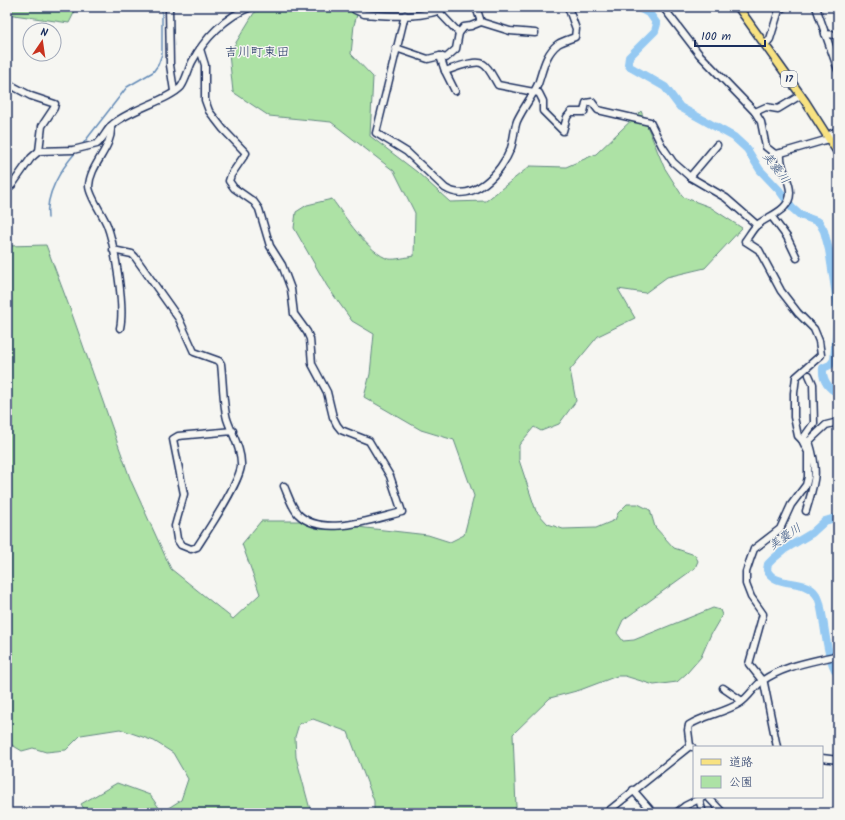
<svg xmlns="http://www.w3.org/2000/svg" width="845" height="820" font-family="Kalam,'Klee One',sans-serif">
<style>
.green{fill:#ade2a5;stroke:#648882}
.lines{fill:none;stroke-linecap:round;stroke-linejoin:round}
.stream{stroke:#648bb7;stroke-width:1.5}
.river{stroke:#95c9f2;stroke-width:8}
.minor-casing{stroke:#1b2f5e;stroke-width:9}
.major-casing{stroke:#1b2f5e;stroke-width:10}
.minor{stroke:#f6f6f2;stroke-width:6}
.major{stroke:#f8e281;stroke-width:7}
.labels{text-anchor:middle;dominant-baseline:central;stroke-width:3;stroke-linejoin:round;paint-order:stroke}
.shield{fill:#f6f6f2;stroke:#5d6b8a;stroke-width:1}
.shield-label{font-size:10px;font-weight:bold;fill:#1b2f5e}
.water-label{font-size:12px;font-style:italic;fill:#3a5683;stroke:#f6f6f2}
.quarter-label{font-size:13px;fill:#1b2f5e;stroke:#f6f6f2}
</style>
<rect width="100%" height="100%" fill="#f6f6f2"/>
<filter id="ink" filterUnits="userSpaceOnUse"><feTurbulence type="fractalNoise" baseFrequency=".025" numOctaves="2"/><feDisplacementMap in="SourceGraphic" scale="8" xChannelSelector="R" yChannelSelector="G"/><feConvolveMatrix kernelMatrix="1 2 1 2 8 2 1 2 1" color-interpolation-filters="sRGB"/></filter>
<g filter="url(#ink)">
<!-- green -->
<g class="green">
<path d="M7,7h70l-8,16 -62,-9z"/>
<path d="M267,7h96l-4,1 -5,17 -3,29 22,23 -3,59 47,36 33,30 36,-1 44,-35 36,1 30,-13 45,-43 23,56 19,30 27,10 32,21 -37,40 -38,9 -22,16 -27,-4 17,29 -37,18 -28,34 6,31 -17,23 -18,7 -7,-4 -15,18v15l17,51 12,13 15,5 33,-1 19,-8 3,-7 9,-9h11l12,6 5,17 19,21 21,7 3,6 -3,7 -72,52 -6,13 6,8 11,-1 79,-32 7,2 2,5 -11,19 -10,23 -14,16 -10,9 -23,3 -29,-9h-8l-37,14 -30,8 -37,36 3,73 -4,6h-138v-12l-26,-69 -35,-13 -14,5 -4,13 1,20 15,56 -225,-1 -5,-8 36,-21 33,12 12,17 19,-12 7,-21 -15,-26 -19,-12 -34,-12 -39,6 -15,15 -20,2 -13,-4 -11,3 -15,-9v-496l39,-1 26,69 59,167 40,88 62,50 27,-25 -18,-50 19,-23h43l124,14 22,7 14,-7 10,-39 -20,-56 -33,-10 -57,-33 6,-23 4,-40 -22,-13 -25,-35 -33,-58 2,-16 11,-7 25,-6c12,16 37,55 57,60 7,1 17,-2 25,-3l1,-43 -21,-42 -63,-49 -62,-6 -36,-24 -4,-38 25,-41z"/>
</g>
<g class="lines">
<!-- stream -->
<g class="stream">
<path d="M82,145l45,-58 26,-15 5,-7 4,-11v-47"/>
<path d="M48,218c-3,-24 13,-49 28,-66"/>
</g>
<!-- river -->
<g class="river">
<path d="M637,7l13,7 7,10 -2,7 -26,26 -1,7 2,3 35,20 15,20 54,30 13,12 13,21 19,20 13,18 8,7 19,7 5,9 5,19 9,59 -4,51 -4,5 -7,3c-1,12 5,20 15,25"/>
<path d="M838,517l-13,4 -13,12 -27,16 -12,10 -5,5 -1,6c8,18 36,8 48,23 6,6 6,18 8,26 3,18 5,41 15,56"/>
</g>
<!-- minor casing -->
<g class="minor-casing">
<g id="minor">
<path d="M169,7l1,58 4,26"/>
<path d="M354,7l1,3 9,4c27,2 60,5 84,-7"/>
<path d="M476,7l5,15"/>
<path d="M663,7l36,47 56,58 6,10 5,25 9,7 6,-1"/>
<path d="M816,7l22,63"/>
<path d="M439,12l20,21"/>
<path d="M405,15l-29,118 31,19 38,36c27,17 57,-16 66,-40 3,-9 3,-19 6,-27 6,-13 15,-24 21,-37 5,-14 7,-30 20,-40 5,-3 12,-5 17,-7l1,-8 -8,-22"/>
<path d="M825,34l13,1"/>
<path d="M765,45l5,-6 9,-29 5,-3"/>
<path d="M396,48l32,11 12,-3 6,2 10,-9 3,-16 5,-6 7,-1 10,-4 29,9 25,2"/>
<path d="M200,49l5,16v35l4,11 14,18 23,24 -15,22 -2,6 5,7 20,14 5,7 11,37 12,19 9,24 3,25 13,18 3,7 2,25 15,28 6,25 4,8 4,5 28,11 21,35 12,36c-29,7 -80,26 -104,2 -7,-8 -10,-19 -14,-28"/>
<path d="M440,56l5,15 10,20"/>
<path d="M445,71c7,-2 31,-12 38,-7 6,3 11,15 15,21l41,8 4,8v10l20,20 4,-14 4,-5h13l2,-9 6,-1 6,8 52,12 12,24 11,16 17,15 36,21 31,27"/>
<path d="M7,83l24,13 24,8 -1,4 -12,18 -3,25"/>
<path d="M755,112l11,-5 12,2 23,-14"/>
<path d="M111,126c2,22 -21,38 -22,60 0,10 14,28 18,39 8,22 18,81 13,103"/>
<path d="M690,177l27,-32"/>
<path d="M7,189l5,-4 19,-27 8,-7 34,-1 24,-6c6,-5 9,-13 15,-19 16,-15 57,-25 69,-38 5,-7 7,-17 11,-25 12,-23 34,-46 59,-55"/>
<path d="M772,217l15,20 10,21"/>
<path d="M113,250l19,4 3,3 44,62 15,33 25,9 2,3c2,16 2,41 6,55 5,15 15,31 14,47 -2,18 -33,64 -44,81l-6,2 -10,-4 -4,-6 -2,-13 9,-32 -11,-55 5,-3 55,-5"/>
<path d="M802,440l12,-17 -1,-39 -4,-9"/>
<path d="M806,441h3l17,-16 12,-3"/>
<path d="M806,511c9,-31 13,-38 3,-70"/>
<path d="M723,688l19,13"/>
<path d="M690,746l-2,-16 1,-5c16,-10 35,-12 51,-22 9,-6 14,-16 22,-22 23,-16 50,-19 76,-26"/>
<path d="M777,747l-13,-64 -15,-19 14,-50 -12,-17 -5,-13v-12l4,-12 4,-11 26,-20 11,-24 15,-20 2,-8v-25l-6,-12 -4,-4 -4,-19v-24l2,-16 25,-22 -2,-14 -5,-12 -16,-16 -17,-22 -22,-41 -14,-9c4,-5 7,-11 11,-15 11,-10 35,-15 34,-34 0,-13 -11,-25 -9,-39l48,-14 3,-6 6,-2"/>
<path d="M822,758l16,2"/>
<path d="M633,790l20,23"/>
<path d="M708,797l15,16"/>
<path d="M699,799l4,14"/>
<path d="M606,813l84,-67 2,1"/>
<path d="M676,813l9,-7 18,-9"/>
</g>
</g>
<!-- major casing -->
<g class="major-casing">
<path id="major" d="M738,7l67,94 33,52"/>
</g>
<!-- minor -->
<use href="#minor" class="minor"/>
<!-- major -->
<use href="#major" class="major"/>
</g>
</g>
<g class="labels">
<!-- shield labels -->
<rect class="shield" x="781" y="71" width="16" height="16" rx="3"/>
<g class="shield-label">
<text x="789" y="79">17</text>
</g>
<!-- water labels -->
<g class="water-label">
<text transform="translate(776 168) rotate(53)">美嚢川</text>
<text transform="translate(785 537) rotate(-34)">美嚢川</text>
</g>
<!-- quarter labels -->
<g class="quarter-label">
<text x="257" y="52">吉川町東田</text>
</g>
</g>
<!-- margin -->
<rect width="845" height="820" fill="none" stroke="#f6f6f2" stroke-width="24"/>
<rect x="12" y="12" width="821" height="796" fill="none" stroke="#1b2f5e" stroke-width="1.5" filter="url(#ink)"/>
<!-- legend -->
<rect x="693" y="746" width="130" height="52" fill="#f6f6f2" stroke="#9ea6b7"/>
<rect x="701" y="759" width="20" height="6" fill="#f8e281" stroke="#9ea6b7"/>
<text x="729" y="766" font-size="12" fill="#1b2f5e">道路</text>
<rect x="701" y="776" width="20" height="12" fill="#ade2a5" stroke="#9ea6b7"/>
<text x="729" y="786" font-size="12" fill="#1b2f5e">公園</text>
<!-- north arrow -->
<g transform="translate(42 42) rotate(13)"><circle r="19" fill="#f6f6f2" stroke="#9ea6b7"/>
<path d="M0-3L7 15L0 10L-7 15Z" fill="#c8321e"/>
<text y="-6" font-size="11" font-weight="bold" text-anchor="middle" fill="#1b2f5e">N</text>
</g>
<!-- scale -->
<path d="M695 40v6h70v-6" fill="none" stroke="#1b2f5e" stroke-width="2"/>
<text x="701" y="40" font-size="12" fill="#1b2f5e" stroke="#f6f6f2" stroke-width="3" paint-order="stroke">100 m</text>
</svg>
